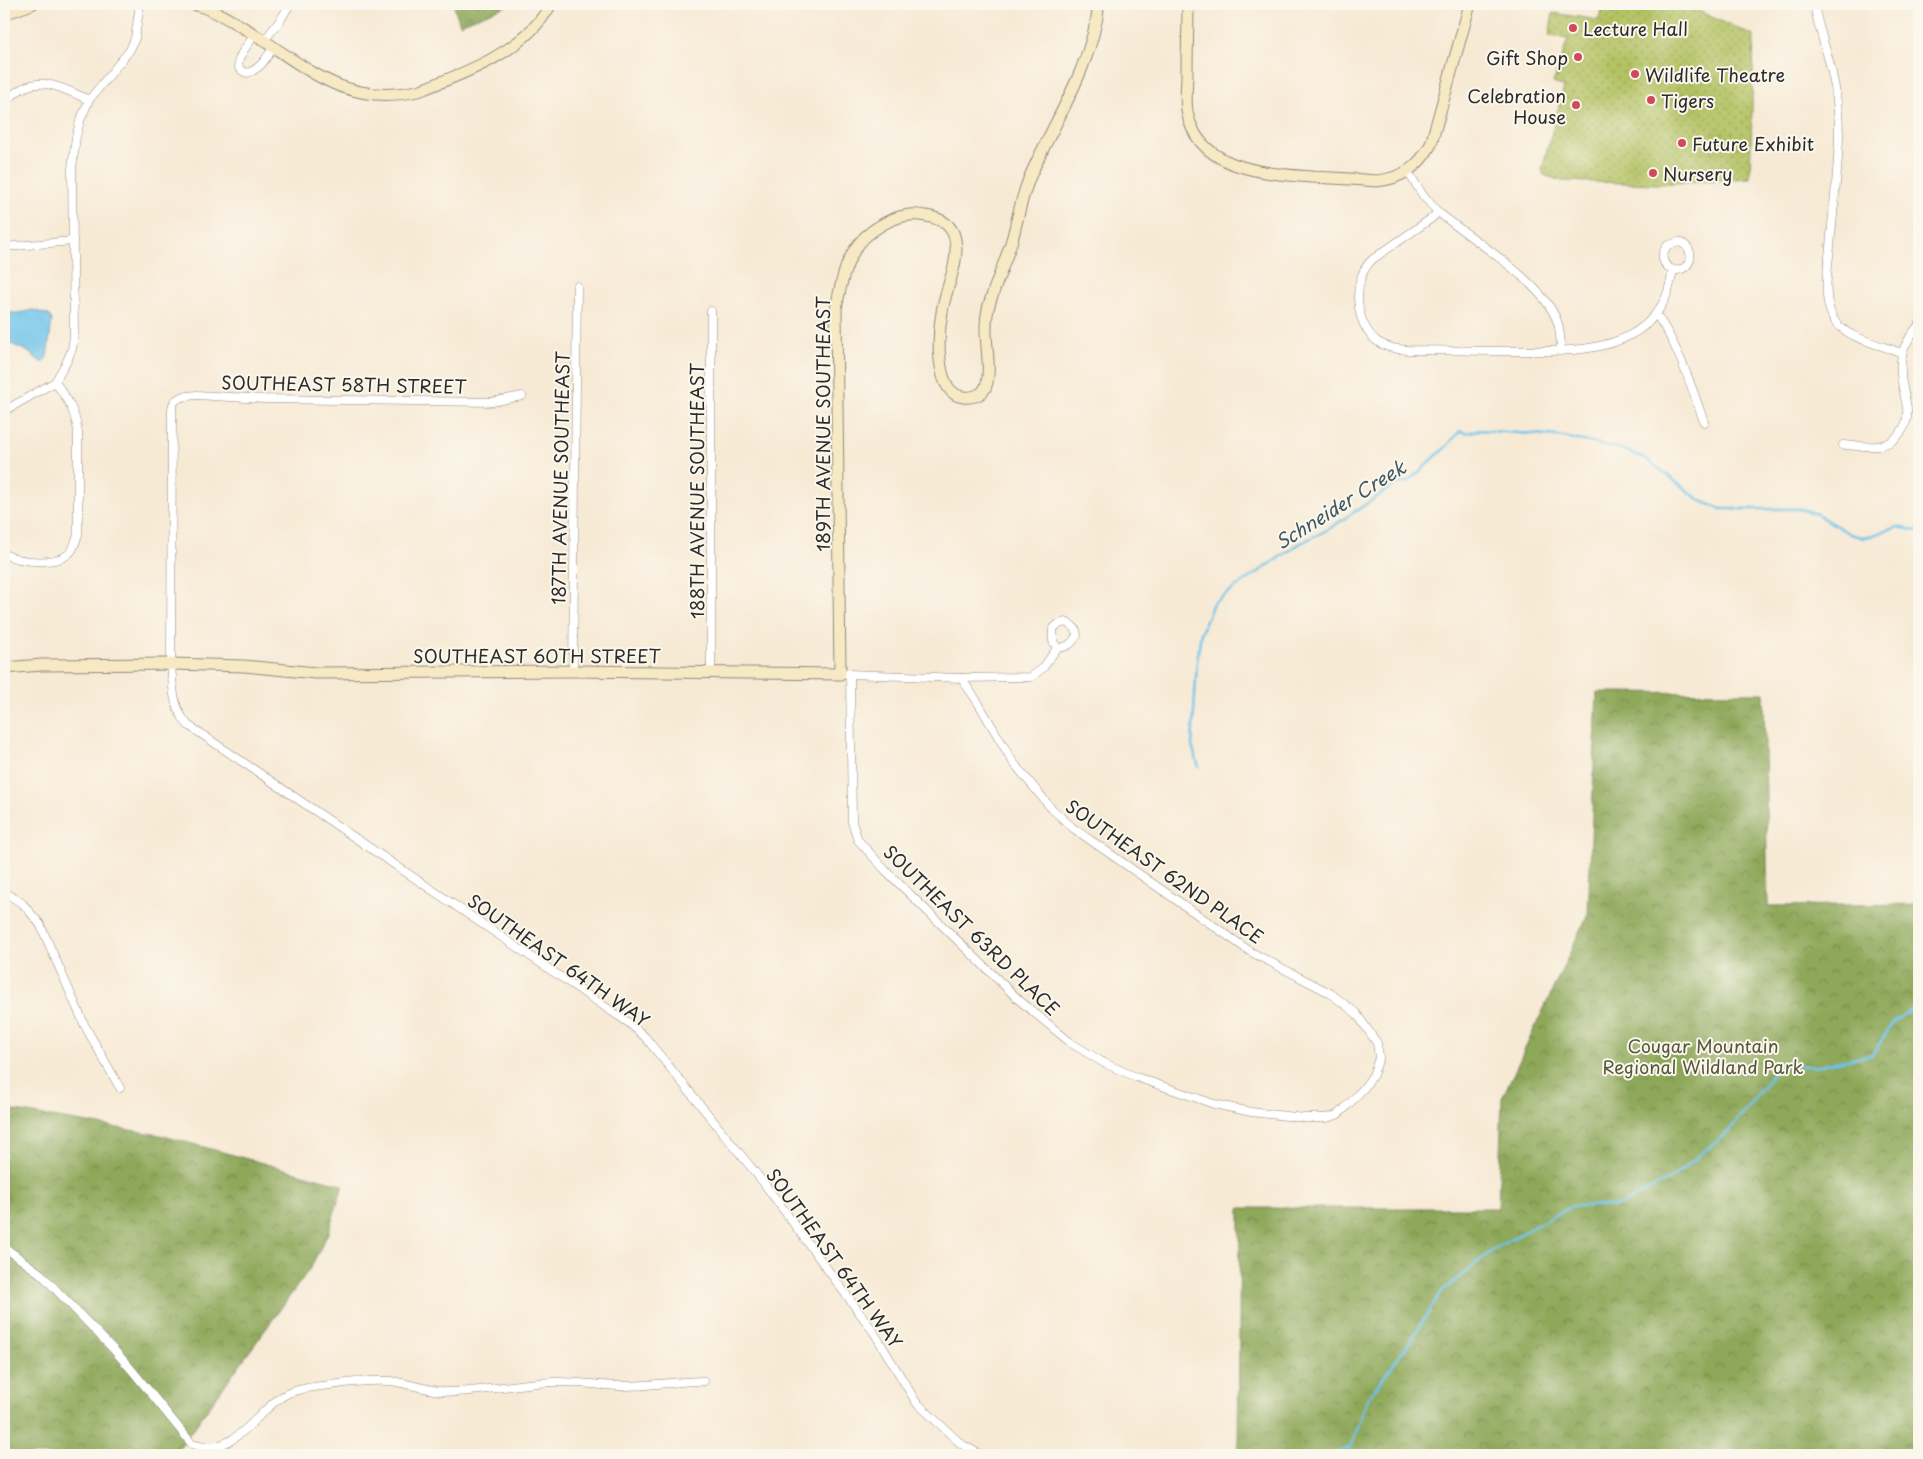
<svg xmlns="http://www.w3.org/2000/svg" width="1923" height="1459" font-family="'Playpen Sans',sans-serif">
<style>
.grass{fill:url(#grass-dots);stroke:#6f7648}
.forest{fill:url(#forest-crowns);stroke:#5c6a42}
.water{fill:#6dc3ea;stroke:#4c778a}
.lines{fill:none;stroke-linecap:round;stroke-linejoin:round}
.stream{stroke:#6dc3ea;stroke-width:2.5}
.street-casing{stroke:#918a80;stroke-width:9}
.secondary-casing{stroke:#918a80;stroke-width:13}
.street{stroke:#fff;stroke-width:8}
.secondary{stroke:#f6e9c3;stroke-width:11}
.poi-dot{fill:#d1495b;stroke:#fbf7ec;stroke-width:2}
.labels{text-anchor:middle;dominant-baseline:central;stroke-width:4;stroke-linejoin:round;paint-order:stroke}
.poi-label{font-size:18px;fill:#2b2b2b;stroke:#fbf7ec;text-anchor:start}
.street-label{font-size:18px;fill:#2b2b2b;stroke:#fbf7ec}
.park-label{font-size:18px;fill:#54583c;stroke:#fbf7ec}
.water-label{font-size:19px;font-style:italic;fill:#3f5964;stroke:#fbf7ec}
</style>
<defs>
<pattern id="grass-dots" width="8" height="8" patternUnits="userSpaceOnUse" patternTransform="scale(1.25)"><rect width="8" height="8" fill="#b3c264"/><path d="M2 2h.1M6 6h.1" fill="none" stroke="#929e53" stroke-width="1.8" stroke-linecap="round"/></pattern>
<pattern id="forest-crowns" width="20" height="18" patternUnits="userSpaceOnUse" patternTransform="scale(1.25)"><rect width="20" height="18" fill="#8ea85a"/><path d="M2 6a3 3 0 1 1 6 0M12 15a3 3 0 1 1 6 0" fill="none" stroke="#74894b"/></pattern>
</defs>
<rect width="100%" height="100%" fill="#fbf7ec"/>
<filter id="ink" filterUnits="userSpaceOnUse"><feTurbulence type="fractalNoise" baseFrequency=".02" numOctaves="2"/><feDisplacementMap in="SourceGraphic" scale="10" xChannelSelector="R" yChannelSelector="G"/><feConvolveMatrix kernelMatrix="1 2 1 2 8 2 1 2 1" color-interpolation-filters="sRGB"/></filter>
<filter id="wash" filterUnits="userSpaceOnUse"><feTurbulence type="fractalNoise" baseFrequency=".0096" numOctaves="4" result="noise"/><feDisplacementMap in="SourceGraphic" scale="20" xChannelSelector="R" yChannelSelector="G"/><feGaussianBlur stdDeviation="1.12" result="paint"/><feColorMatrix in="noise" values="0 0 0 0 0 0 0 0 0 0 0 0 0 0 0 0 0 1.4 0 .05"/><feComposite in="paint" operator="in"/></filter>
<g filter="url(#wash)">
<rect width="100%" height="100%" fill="#f7ead5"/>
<!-- grass -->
<path class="grass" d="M1602,4h81l71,32 -4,142 -93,6 -96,-3 -17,-6 -2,-6 22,-82 -11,-4 15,-44 -19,-3 4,-23 46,7z"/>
<!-- forest -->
<g class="forest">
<path d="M453,4h58l-51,20z"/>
<path d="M1597,692l167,1 4,213 151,-2v551h-681l2,-247h258l4,-110 86,-184z"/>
<path d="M4,1109l156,26 183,50 -14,46 -18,36 -134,184 4,4h-177z"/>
</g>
<!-- water -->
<path class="water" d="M33,310l16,5 3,5 -5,37 -5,6 -15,-12 -23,-10v-28h15z"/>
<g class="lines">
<!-- stream -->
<g class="stream">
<path d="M1199,767l-7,-21 5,-85 4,-28 12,-30 86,-59 30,-15 67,-45 12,-2 39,-36 13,-15 6,2 13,-3 79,6 60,12 27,10 56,43 20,8h79l15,4 35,21 14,4 33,-11 22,4"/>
<path d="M1332,1455l19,-8 17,-49 41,-55 33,-52 55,-44 75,-41h46l52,-27 59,-48 51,-66 35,1 57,-11 22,-34 25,-16"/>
</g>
</g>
</g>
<g filter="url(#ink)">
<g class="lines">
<!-- street casing -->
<g class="street-casing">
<g id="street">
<path d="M1814,4c4,24 13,46 18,69 5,21 7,43 7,64 -1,37 -6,73 -9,110 -2,22 -8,50 3,71 10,20 49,27 69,35"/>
<path d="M255,35c-5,7 -22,25 -15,34 2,2 5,3 7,4 14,-4 19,-15 27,-26"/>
<path d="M264,41l17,-22 9,-15"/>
<path d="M11,97c25,-25 51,-9 78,3"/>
<path d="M1408,172l16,25 14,15c33,27 109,72 120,112 3,9 2,18 3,27"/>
<path d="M1438,212l-6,6 -59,41c-22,19 -19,66 5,83 9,6 20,7 30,8 35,0 69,1 103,1 52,0 123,5 152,-48 6,-10 8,-22 10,-33 -11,-5 -14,-15 -5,-25l12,-3c17,7 12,30 -7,28"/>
<path d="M4,247l69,-6"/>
<path d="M711,311v361"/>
<path d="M1656,314c22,31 35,71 48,108"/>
<path d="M522,396l-30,6 -228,-3 -67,-4c-11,1 -24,1 -25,14l-1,255c2,22 1,44 17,61l441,298 16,14 118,145 110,149 43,71 45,42 20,11"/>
<path d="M4,411l51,-29 12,-21 5,-12 2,-13 -2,-168 4,-31 4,-16 9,-21 41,-50 5,-12 5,-34"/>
<path d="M1843,445c11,1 24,2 35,1 18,-3 32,-19 29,-38 -3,-18 -9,-34 -5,-53 2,-10 11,-23 17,-30"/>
<path d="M4,554c16,8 56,13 68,-4 3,-5 4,-11 6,-15v-103c-3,-21 -11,-34 -23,-50"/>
<path d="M573,671l4,-385"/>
<path d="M847,674l114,4 70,-1 12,-9 14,-20c11,-1 15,-4 20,-13 -1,-8 -5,-10 -12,-13l-8,3 -4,4v12l4,7"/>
<path d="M850,674l2,148 6,18 28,31 133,129 52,43 33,20 32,14 78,27 37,8 54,6h22l10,-3 8,-7 19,-20 9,-13 6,-17 -2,-15 -21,-30 -26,-20 -79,-41 -178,-124 -22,-20 -38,-46 -36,-61 -16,-23"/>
<path d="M4,892l18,11 18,21 45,102 35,62"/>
<path d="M4,1247l37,27 73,76 17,19 61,75c42,15 63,-32 91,-48 14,-8 32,-9 48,-11 20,-3 40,-5 60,-4 21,3 42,12 64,11 32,-1 65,-9 98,-10 24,-1 47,4 71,4 27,0 53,-5 80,-5"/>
</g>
</g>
<!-- secondary casing -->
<g class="secondary-casing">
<g id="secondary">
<path d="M192,4c16,3 31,12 45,20 64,36 100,84 181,67 48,-18 108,-40 133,-87"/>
<path d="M1188,4c0,23 -1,46 -1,69 0,12 -2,25 0,38 10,59 77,62 124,66 22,1 44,2 65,4 26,-2 43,-14 55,-37l39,-140"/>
<path d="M4,14l28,-10"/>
<path d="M4,668l38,-3 129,-1 73,2 72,7 257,-2 267,3 -4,-365c5,-27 11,-60 35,-77 16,-12 34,-21 55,-16 13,2 26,8 29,23 5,24 -10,50 -13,73 -4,22 -8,81 21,85 7,1 17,-1 21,-7 9,-13 1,-47 2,-63 0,-11 2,-21 6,-31 6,-18 14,-37 20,-56 6,-22 10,-47 20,-68 25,-55 60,-107 67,-168"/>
</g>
</g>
<!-- street -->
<use href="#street" class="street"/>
<!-- secondary -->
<use href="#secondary" class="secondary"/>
</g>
</g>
<!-- markers -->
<g class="poi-dot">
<circle cx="1573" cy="28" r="5"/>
<circle cx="1578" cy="57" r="5"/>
<circle cx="1635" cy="74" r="5"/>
<circle cx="1651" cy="100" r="5"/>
<circle cx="1576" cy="105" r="5"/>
<circle cx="1682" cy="143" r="5"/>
<circle cx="1653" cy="173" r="5"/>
</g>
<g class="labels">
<!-- poi labels -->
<g class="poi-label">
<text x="1583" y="28">Lecture Hall</text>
<text x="1568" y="57" text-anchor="end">Gift Shop</text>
<text x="1645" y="74">Wildlife Theatre</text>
<text x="1566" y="95" text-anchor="end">Celebration<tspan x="1566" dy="21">House</tspan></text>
<text x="1661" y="100">Tigers</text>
<text x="1692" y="143">Future Exhibit</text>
<text x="1663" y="173">Nursery</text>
</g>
<!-- street labels -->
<g class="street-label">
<text transform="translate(344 384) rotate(1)">SOUTHEAST 58TH STREET</text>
<text transform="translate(822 424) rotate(-90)">189TH AVENUE SOUTHEAST</text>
<text transform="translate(560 478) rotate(-89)">187TH AVENUE SOUTHEAST</text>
<text transform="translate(696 491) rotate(-90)">188TH AVENUE SOUTHEAST</text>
<text x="537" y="655">SOUTHEAST 60TH STREET</text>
<text transform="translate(1165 871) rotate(35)">SOUTHEAST 62ND PLACE</text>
<text transform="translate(972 930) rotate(44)">SOUTHEAST 63RD PLACE</text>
<text transform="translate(559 960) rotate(35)">SOUTHEAST 64TH WAY</text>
<text transform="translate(835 1258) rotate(54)">SOUTHEAST 64TH WAY</text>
</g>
<!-- park labels -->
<g class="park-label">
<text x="1703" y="1045">Cougar Mountain<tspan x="1703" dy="21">Regional Wildland Park</tspan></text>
</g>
<!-- water labels -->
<g class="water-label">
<text transform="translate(1340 504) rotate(-32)">Schneider Creek</text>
</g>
</g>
<!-- margin -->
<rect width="1923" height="1459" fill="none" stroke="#fbf7ec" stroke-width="20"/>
</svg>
